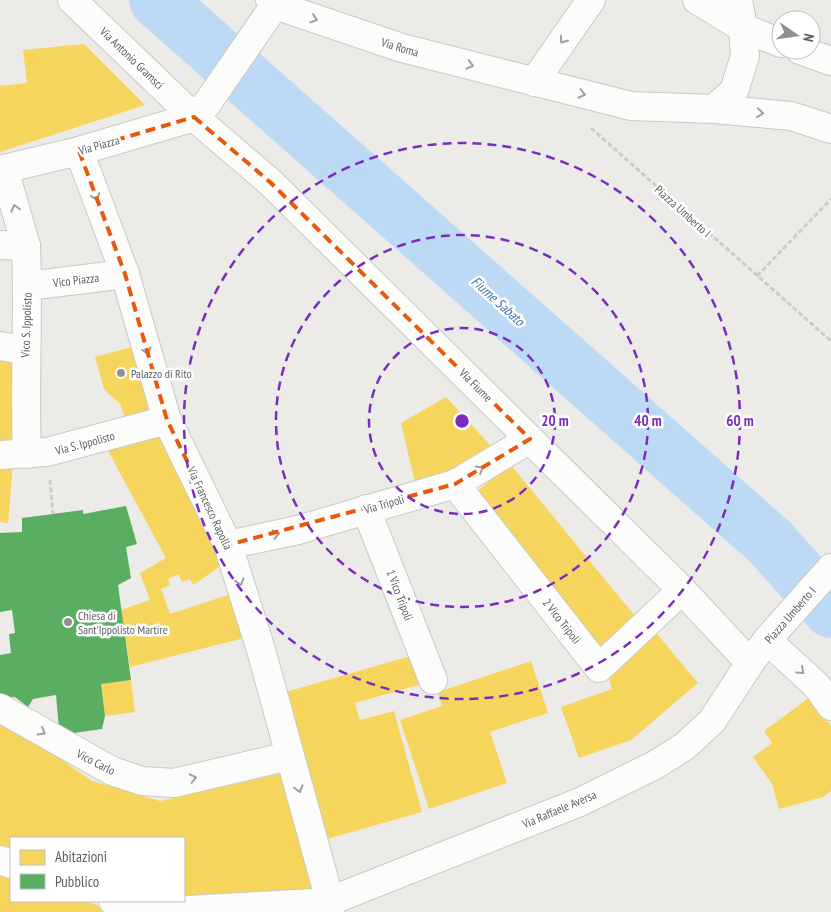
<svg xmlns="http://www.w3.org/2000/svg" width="831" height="912" font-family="'PT Sans Narrow',sans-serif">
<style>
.homes{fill:#f6d55c}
.public{fill:#5aae61}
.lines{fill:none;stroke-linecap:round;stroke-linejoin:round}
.river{stroke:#bcdaf5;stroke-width:56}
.minor-casing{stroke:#c8c9c9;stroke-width:30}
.tertiary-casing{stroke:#c8c9c9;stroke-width:30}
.path{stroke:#c8cdca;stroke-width:3;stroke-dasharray:5 2.5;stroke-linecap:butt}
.minor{stroke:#fcfcfb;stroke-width:28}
.tertiary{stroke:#fcfcfb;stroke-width:28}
.oneway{stroke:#9c9ea0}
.marked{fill:none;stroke:#e8590c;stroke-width:4;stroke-dasharray:10 6;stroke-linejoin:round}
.ring{fill:none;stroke:#7b2cbf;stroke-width:2.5;stroke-dasharray:9 6}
.poi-dot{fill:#8e9192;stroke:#fff;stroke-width:2}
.labels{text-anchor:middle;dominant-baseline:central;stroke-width:5;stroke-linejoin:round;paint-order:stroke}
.street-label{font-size:12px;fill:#5c6064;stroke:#fff}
.poi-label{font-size:12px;fill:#5c6064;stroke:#fff;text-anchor:start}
.water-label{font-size:14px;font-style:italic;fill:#4573ac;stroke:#fff}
.centre{fill:#7b2cbf;stroke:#fff;stroke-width:2.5}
.ring-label{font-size:15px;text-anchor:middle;font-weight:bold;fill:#7b2cbf;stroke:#fff;stroke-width:5;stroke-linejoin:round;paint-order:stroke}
</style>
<rect width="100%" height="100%" fill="#ecebe7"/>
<!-- homes -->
<g class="homes">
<path d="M84,44l61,61 -145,47v-66l27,-3 -4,-33z"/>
<path d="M135,346l20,69 -28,8 -7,-19 -16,-15 -9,-32z"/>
<path d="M0,356l21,3 -9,92h-12z"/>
<path d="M446,397l44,48 -25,23 -49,19 -15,-64z"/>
<path d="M163,435l65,126 -35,24 -3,-6 -8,3 -3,-8 -11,5 2,6 -9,4 9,25 70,-23 12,45 -122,31 -9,-57 29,-10 -10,-27 26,-15 -59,-109z"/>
<path d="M0,462l13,1 -5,60 -8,-1z"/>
<path d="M510,464l129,157 -40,33 -129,-157z"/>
<path d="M653,629l45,54 -67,57 -52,18 -18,-51 51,-18 -6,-19z"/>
<path d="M421,653l8,29 -74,21 5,17 34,-9 28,101 -95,27 -41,-147z"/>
<path d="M531,661l17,52 -58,19 17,51 -78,26 -29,-89 42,-14 -4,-14z"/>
<path d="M131,680l4,32 -30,4 -4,-32z"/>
<path d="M810,697l21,29v65l-8,6 -44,12 -7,-25 -19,-27 19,-14 -8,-12z"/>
<path d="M0,717l92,64 68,20 128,-29 27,128 -131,-2v-60h-173v16l-11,-5z"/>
<path d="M0,870l11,4v27h74l32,11h-117z"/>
</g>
<!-- public -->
<path class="public" d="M126,506l11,38 -11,3 5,31 -13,7 13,95 -30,4 4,32 -3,13 -35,5 -8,-5 -3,-34 -23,4 -5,8 -13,-10 -15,2v-44l11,-2 -2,-19 6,-1 -3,-23 -12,2v-79l22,-1v-14l61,-8v4z"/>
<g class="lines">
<!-- river -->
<path class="river" d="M157,0l613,542 61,68"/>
<!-- minor casing -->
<g class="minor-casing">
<g id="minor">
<path d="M72,0l122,117 76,65 412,408 68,73"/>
<path d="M534,82l57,-82"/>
<path d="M714,109l20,-18 11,-35 -2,-28 -5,-28"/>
<path d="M79,151l46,123 42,146 61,125 33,105 69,251v11"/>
<path d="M0,170l79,-19 115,-34 12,-12 69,-100"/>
<path d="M0,245l26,1 -22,-77"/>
<path d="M26,246c3,70 -2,139 1,208"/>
<path d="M28,286l97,-12"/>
<path d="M0,346l25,4"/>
<path d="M0,455l47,-3 120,-32"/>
<path d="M455,484l144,184 83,-78"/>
<path d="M366,509l67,171"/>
<path d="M228,545l70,-15 157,-46 75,-45"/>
<path d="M767,640l50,46 14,20"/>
<path d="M0,708l112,63 30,10 32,2 115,-27"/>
<path d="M0,860l11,4"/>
<path d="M113,901l32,11"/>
<path d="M151,912l163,-9 16,-2 250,-99 75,-37 30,-19 27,-25 38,-58 17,-23 64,-72"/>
</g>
</g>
<!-- tertiary casing -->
<g class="tertiary-casing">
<g id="tertiary">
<path d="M270,0l5,5 127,43 229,58 83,3 77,7 40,13"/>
<path d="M697,0l46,28 38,15"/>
<path d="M800,50l31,11"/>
</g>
</g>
<!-- path -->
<g class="path">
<path d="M591,128l240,213"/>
<path d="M757,276l74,-77"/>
<path d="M50,480l3,34"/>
</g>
<!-- minor -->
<use href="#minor" class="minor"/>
<!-- tertiary -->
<use href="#tertiary" class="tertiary"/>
</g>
<!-- one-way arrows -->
<defs><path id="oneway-chevron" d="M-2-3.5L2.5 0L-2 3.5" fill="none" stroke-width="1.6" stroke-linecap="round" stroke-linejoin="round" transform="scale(1.25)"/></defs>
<g class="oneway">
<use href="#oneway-chevron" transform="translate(314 19) rotate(19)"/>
<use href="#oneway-chevron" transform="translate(563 40) rotate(125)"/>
<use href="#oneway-chevron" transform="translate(470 65) rotate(14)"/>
<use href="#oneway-chevron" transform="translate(582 94) rotate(14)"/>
<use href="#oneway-chevron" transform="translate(760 113) rotate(6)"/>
<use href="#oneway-chevron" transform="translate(96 197) rotate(70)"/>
<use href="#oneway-chevron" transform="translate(15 208) rotate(-106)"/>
<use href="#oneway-chevron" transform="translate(147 351) rotate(74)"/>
<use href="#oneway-chevron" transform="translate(480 469) rotate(-31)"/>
<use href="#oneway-chevron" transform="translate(276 534) rotate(-13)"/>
<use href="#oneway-chevron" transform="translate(240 582) rotate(73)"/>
<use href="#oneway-chevron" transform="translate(801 671) rotate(42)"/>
<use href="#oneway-chevron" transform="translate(42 732) rotate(30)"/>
<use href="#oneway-chevron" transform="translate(193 778) rotate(-13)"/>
<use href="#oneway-chevron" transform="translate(299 789) rotate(74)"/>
</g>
<!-- marked area -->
<path class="marked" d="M194,117l76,65 260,257 -75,45 -227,61 -61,-125 -42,-146 -46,-123z"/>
<!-- distance rings -->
<g class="ring">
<circle cx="462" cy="421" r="93"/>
<circle cx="462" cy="421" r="186"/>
<circle cx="462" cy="421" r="278"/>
</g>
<!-- markers -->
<g class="poi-dot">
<circle cx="121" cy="373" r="5"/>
<circle cx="68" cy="622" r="5"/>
</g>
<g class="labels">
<!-- street labels -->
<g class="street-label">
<text transform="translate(400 47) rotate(17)">Via Roma</text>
<text transform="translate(132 58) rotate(44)">Via Antonio Gramsci</text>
<text transform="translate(99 145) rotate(-16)">Via Piazza</text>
<text transform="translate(683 211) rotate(42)">Piazza Umberto I</text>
<text transform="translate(76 280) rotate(-7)">Vico Piazza</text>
<text transform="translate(26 325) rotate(-88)">Vico S. Ippolisto</text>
<text transform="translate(476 385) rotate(45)">Via Fiume</text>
<text transform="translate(85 443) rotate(-15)">Via S. Ippolisto</text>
<text transform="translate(384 504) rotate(-16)">Via Tripoli</text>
<text transform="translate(210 508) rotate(65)">Via Francesco Rapolla</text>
<text transform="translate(400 595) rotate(69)">1 Vico Tripoli</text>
<text transform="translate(790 615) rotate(-49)">Piazza Umberto I</text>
<text transform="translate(562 621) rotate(52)">2 Vico Tripoli</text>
<text transform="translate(96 762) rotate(27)">Vico Carlo</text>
<text transform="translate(559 809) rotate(-23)">Via Raffaele Aversa</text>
</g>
<!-- poi labels -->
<g class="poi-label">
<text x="131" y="373">Palazzo di Rito</text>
<text x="78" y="615">Chiesa di<tspan x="78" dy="14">Sant'Ippolisto Martire</tspan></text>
</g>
<!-- water labels -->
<g class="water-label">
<text transform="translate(498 301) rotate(42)">Fiume Sabato</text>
</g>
</g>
<circle cx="462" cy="421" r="8" class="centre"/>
<g class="ring-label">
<text x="555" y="426">20 m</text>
<text x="648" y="426">40 m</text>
<text x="740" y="426">60 m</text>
</g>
<!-- legend -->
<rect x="10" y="837" width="175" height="65" fill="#ffffff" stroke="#bebfc1"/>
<rect x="20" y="850" width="25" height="15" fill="#f6d55c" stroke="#bebfc1"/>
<text x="55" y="862" font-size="15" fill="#5c6064">Abitazioni</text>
<rect x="20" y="874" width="25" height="15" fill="#5aae61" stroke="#bebfc1"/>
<text x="55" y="887" font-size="15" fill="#5c6064">Pubblico</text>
<!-- north arrow -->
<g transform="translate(796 35) rotate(103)"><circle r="24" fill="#ffffff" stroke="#bebfc1"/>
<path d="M0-4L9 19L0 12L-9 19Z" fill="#8e9192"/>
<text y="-8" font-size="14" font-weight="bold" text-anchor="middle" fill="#5c6064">N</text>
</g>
</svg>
